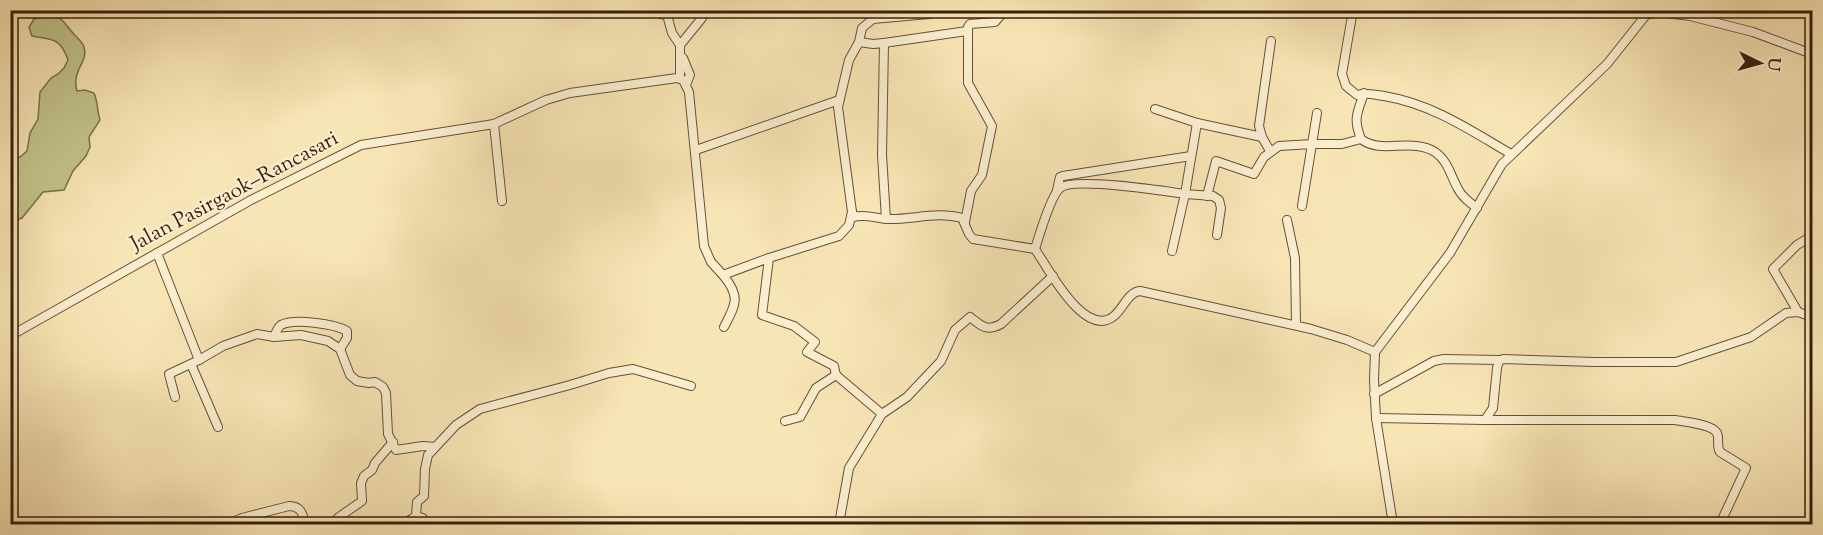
<svg xmlns="http://www.w3.org/2000/svg" width="1823" height="535" font-family="'Sorts Mill Goudy',serif">
<style>
.green{fill:#c2c38a;stroke:#7c704a;stroke-width:1.5}
.lines{fill:none;stroke-linecap:round;stroke-linejoin:round}
.street-casing{stroke:#675036;stroke-width:10}
.street{stroke:#faeecf;stroke-width:8}
.labels{text-anchor:middle;dominant-baseline:central;stroke-width:4.5;stroke-linejoin:round;paint-order:stroke}
.street-label{font-size:21px;fill:#371e0b;stroke:#faeecf}
</style>
<rect width="100%" height="100%" fill="#f8e5b5"/>
<filter id="stains"><feTurbulence type="fractalNoise" baseFrequency=".00333" numOctaves="4"/><feColorMatrix values="0 0 0 0 .2 0 0 0 0 .09 0 0 0 0 .02 0 0 0 .5 -.17"/></filter>
<radialGradient id="worn" r=".72"><stop offset=".6" stop-color="#630" stop-opacity="0"/><stop offset="1" stop-color="#630" stop-opacity=".3"/></radialGradient>
<!-- green -->
<path class="green" d="M41,17c22,0 18,-1 31,15 4,5 10,9 12,15 5,15 -13,23 -7,44l8,-1 9,3c4,9 3,18 6,27l-11,17 1,10 -4,9 -13,15 -9,19 -21,2 -21,26 -11,4v-65h9l7,-6 3,-18 8,-14 2,-27 11,-14 7,-4 6,-6 4,-8c-8,-23 -16,-20 -36,-24l-3,-9 5,-8z"/>
<g class="lines">
<!-- street casing -->
<g class="street-casing">
<g id="street">
<path d="M1353,10l-11,64 4,12 11,9c9,-3 18,0 27,1 48,8 86,34 127,58"/>
<path d="M660,14l7,1 5,18 8,12"/>
<path d="M859,42l3,-14 11,-9 56,-5 6,-4"/>
<path d="M884,43l83,-12"/>
<path d="M683,58l7,17 -4,10"/>
<path d="M680,78v-33l22,-27 1,-8"/>
<path d="M1364,93c-7,21 -11,25 -3,46 20,16 51,-2 74,13 13,9 15,22 22,35 4,9 12,15 20,21"/>
<path d="M1155,109l42,14 65,14"/>
<path d="M1317,113l-5,31h30l19,-5"/>
<path d="M1197,123l-12,71 28,2 6,4 2,8 -4,27"/>
<path d="M494,124l8,77"/>
<path d="M696,150l143,-50"/>
<path d="M1270,151l-8,-14 -3,-11 12,-85"/>
<path d="M1057,190l3,-13 3,-1 128,-20"/>
<path d="M1207,196l9,-35 38,13 10,-17 15,-11 33,-2 -10,62"/>
<path d="M852,212l-14,-105 11,-47 10,-18 14,2 11,-1 -2,112 4,64"/>
<path d="M1287,220l8,38 1,67"/>
<path d="M965,222l6,-31 11,-16 10,-49 -24,-43v-56l2,-3 25,-2 10,-12"/>
<path d="M1035,249c4,-13 16,-54 25,-61 13,-11 104,3 125,6l-13,57"/>
<path d="M157,253l42,107"/>
<path d="M769,258l-7,57 32,11 21,16 -8,10 27,14 2,9 46,39 -33,54 -10,56"/>
<path d="M723,275c18,22 13,29 1,52"/>
<path d="M1798,312l-25,-43 24,-24 15,-9"/>
<path d="M10,336l241,-136 110,-55 133,-21 52,-24 24,-7 107,-15 6,2 6,12 15,154 7,16 12,13 46,-17 70,-22 10,-11 3,-13 2,5c10,-3 22,1 33,2 25,1 50,-8 75,-1l7,16 4,5 62,10c13,19 50,91 79,67 9,-7 14,-24 26,-25l171,38 36,11 28,12"/>
<path d="M274,337c2,-4 3,-9 7,-12 13,-7 54,-1 66,6v7l-7,11"/>
<path d="M191,364l27,63"/>
<path d="M1374,394l60,-33 10,-2 56,1"/>
<path d="M175,397l-6,-23 30,-14 24,-14 34,-12 17,3 27,-2 27,6 12,8 10,26 7,6 12,2 6,-1 8,5 3,6 2,41 8,16 27,-4 12,1"/>
<path d="M882,414l25,-17 34,-36 14,-31 15,-13c12,9 16,15 31,7l52,-48"/>
<path d="M1376,418l109,2 8,-12 4,-40 2,-7 4,-2 91,3h82l75,-25 35,-24 12,-1 14,5"/>
<path d="M1485,420h190c10,2 37,4 42,13 3,6 -1,13 3,19l26,16 -26,56"/>
<path d="M785,421l15,-4 16,-29 20,-13"/>
<path d="M416,516l7,2 1,6"/>
<path d="M228,524l14,-6 47,-12c12,0 14,8 16,18"/>
<path d="M332,524l7,-7 23,-16 -1,-18 3,-7 8,-6 3,-7 18,-21"/>
<path d="M404,524l12,-8 1,-14 7,-6 1,-27 3,-14 28,-30 24,-16 90,-24 39,-12 24,-4 58,17"/>
<path d="M1393,524l-17,-106 -2,-38 1,-28 75,-99 52,-89 105,-100 39,-49 12,-3 32,4 63,16 59,22"/>
</g>
</g>
<!-- street -->
<use href="#street" class="street"/>
</g>
<g class="labels">
<!-- street labels -->
<g class="street-label">
<text transform="translate(235 192) rotate(-28)">Jalan Pasirgaok–Rancasari</text>
</g>
</g>
<!-- margin -->
<rect width="1823" height="535" fill="none" stroke="#f8e5b5" stroke-width="36"/>
<rect x="12" y="12" width="1799" height="511" fill="none" stroke="#371e0b" stroke-width="3"/>
<rect x="18" y="18" width="1787" height="499" fill="none" stroke="#371e0b" stroke-width="1.5"/>
<!-- north arrow -->
<g transform="translate(1760 63) rotate(95)" stroke="#faeecf" stroke-width="4.5" paint-order="stroke">
<path d="M0-4.5L10 22L0 15L-10 22Z" fill="#371e0b"/>
<text y="-9" font-size="16" font-weight="bold" text-anchor="middle" fill="#371e0b">U</text>
</g>
<rect width="100%" height="100%" filter="url(#stains)"/>
<rect width="100%" height="100%" fill="url(#worn)"/>
</svg>
